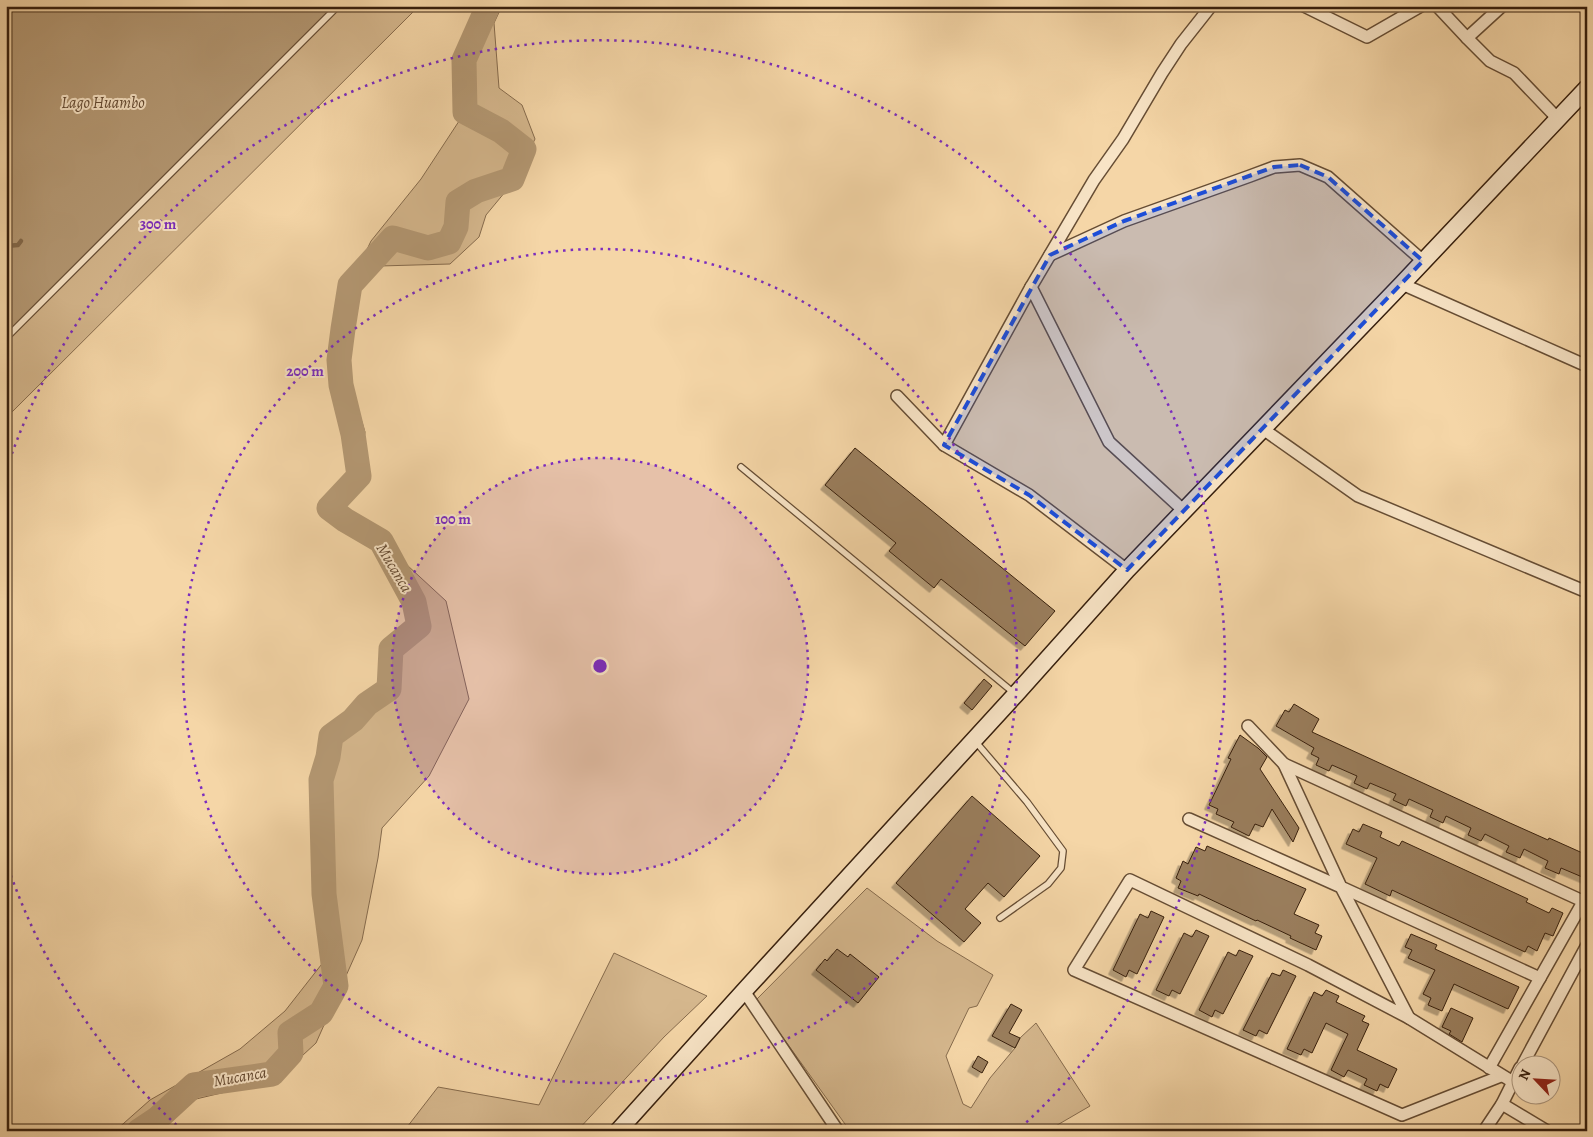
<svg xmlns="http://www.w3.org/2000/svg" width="1593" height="1137" font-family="Alegreya,serif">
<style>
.green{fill:#d5b78d;stroke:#866b4d}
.water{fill:#b49873;stroke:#82684a}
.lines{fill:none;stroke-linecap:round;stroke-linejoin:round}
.stream{stroke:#82684a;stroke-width:4.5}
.river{stroke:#b49873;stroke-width:25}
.building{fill:#9a7e5d;stroke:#371f0d;filter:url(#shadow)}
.lane-casing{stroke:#664d34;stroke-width:8}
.street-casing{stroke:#664d34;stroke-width:14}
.secondary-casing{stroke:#371f0d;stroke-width:19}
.lane{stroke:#f8e4c6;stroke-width:5.5}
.street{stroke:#f8e4c6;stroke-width:11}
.secondary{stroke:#f8e4c6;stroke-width:16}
.marked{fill:#1d4ed8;fill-opacity:0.2;stroke:#1d4ed8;stroke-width:4;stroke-dasharray:10 6;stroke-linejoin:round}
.ring{fill:none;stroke:#7b2cbf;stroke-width:2.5;stroke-dasharray:2.5 5}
.labels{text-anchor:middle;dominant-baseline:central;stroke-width:4;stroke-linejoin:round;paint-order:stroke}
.water-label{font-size:16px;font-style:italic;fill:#634931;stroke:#f8e4c6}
.centre{fill:#7b2cbf;stroke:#f8e4c6;stroke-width:2.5}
.ring-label{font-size:15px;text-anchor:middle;font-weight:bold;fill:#7b2cbf;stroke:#f8e4c6;stroke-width:4;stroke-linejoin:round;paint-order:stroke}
</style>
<defs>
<filter id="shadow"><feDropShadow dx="-4.5" dy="4.5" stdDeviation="0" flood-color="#0004"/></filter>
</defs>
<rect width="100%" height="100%" fill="#f5d6a7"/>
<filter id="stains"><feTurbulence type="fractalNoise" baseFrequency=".004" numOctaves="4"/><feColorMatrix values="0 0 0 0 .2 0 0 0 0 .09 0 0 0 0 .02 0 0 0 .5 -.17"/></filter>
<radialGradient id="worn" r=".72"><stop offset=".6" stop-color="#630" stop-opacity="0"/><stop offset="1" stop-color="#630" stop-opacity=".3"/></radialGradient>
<!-- green -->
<g class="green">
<path d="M6,6h413l-413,412z"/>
<path d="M474,6h28l-8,17 5,65 23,17 13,34 -20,41 -29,35 -7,22 -29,27 -70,2 -20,17 -14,87 19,62 -6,44 -6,-42 -12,-49 -2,-25 11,-75 21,-44 50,-62 44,-67 -1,-52z"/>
<path d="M381,541l65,60 23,98 -40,77 -47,52 -4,30 -16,82 -46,103 -40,37 -80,19 -47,32h-34l35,-31 90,-51 45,-38 47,-60 -8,-57 -3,-114 7,-23 3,-21 22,-16 14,-16 22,-15 2,-40 28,-23 -5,-24z"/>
<path d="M867,888l70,53 56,34 -16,31 -8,2 -23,48 17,48 8,4 19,-30 25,-30 5,-10 16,-15 54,83 -43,25h-197l-94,-131z"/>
<path d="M614,953l93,43 -43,41 -87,94h-173l34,-44 101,18z"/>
</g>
<!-- water -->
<path class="water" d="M6,6h332l-332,332v-91l9,-2h-9z"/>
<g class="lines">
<!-- stream -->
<path class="stream" d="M6,246l12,-1 3,-4"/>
<!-- river -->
<path class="river" d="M139,1131l18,-12 37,-34 78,-11 19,-21 -1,-20 31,-20 15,-27 -12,-92 -3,-114 7,-23 3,-21 22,-16 14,-16 22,-15 2,-40 28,-23 -5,-24 -33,-61 -36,-21 -16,-12 30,-32 -6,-42 -12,-49 -2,-25 4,-31 7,-44 43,-47 35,10 21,-6 7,-15 2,-25 18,-11 36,-12 12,-30 -23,-18 -36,-19 -1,-52 24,-54"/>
</g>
<!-- building -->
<g class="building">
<path d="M855,448l200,163 -30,35 -84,-67 -7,9 -45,-37 7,-8 -71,-58z"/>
<path d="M984,679l8,7 -20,24 -8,-7z"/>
<path d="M1294,704l25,15 -7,13 198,91 38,17 1,-2 38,17v24l-26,-11 -2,6 -14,-6 3,-7 -24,-12 -4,9 -14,-6 3,-6 -24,-12 -4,7 -13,-6 3,-7 -25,-12 -3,7 -13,-6 3,-7 -24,-11 -3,7 -13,-6 3,-6 -26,-11 -3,6 -13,-6 3,-7 -25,-11 -3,6 -13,-6 3,-7 -8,-4 3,-6 -38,-22 9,-16 4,2z"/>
<path d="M1240,735l18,13 9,9 -7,12 39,59 -6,14 -21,-33 -9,18 -8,-3 -6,12 -18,-9 3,-5 -18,-8 2,-5 -9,-4 22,-46 -3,-1z"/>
<path d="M972,796l68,60 -36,41 -16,-14 -23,26 16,14 -17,19 -68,-59z"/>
<path d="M1363,824l19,8 -2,5 19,9 3,-5 126,58 -2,3 23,11 3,-5 11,5 -10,23 -8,-3 -8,18 -9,-5 -3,6 -133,-62 -2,6 -25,-12 12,-26 -31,-14 7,-15 6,3z"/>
<path d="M1207,846l99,43 -12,25 25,11 -4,8 7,3 -6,14 -26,-12 1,-2 -34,-16 -1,1 -57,-27 -1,2 -20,-8 3,-7 -5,-3 7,-17 5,3 8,-17 9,4z"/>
<path d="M1151,911l13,6 -27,57 -8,-4 -3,7 -13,-7 27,-56 8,4z"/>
<path d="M1196,930l13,6 -29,58 -8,-4 -3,6 -13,-6 28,-57 8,4z"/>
<path d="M1411,934l26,11 -2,4 84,38 -11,22 -54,-25 -12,27 -14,-6 3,-7 -8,-4 12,-24 -27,-12 4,-8 -7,-3z"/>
<path d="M837,949l11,8 2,-3 29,23 -21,26 -42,-33 9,-11 2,2z"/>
<path d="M1239,950l14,6 -30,58 -8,-4 -3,7 -13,-7 29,-58 8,4z"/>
<path d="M1283,970l13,6 -29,58 -8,-4 -3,6 -13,-6 29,-57 8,3z"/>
<path d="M1326,990l13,6 -3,6 29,14 -3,5 7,3 -12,26 40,19 -9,19 -8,-4 -3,7 -13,-6 3,-6 -19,-9 -4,7 -13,-7 17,-36 -22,-11 -14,30 -8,-4 -3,6 -14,-6 27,-57 8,4z"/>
<path d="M1011,1004l11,6 -13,23 11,5 -5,10 -23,-12z"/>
<path d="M1451,1008l22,10 -11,24 -13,-8 2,-3 -9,-4z"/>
<path d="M978,1056l10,6 -6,11 -10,-6z"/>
</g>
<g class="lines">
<!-- lane casing -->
<g class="lane-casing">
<g id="lane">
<path d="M6,338l332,-332"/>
<path d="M741,467l273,226"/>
<path d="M975,741l52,61 36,49 -2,17 -13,16 -48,34"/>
</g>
</g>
<!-- street casing -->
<g class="street-casing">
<g id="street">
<path d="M1304,6l63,31 54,-31"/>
<path d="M1437,6l30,32"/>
<path d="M1502,6l-35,32 23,23 24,12 44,46"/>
<path d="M1050,255l74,-34 126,-45 24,-9 26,-2 28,12 95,84"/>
<path d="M1402,284l185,82"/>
<path d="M1031,287l78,155 74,68"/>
<path d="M897,396l47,49 85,50 98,75"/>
<path d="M1263,429l95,67 229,96"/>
<path d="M944,445l87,-158 63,-107 29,-41 39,-66 19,-29 30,-38"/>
<path d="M1248,726l36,38 303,139"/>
<path d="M1284,764l57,123 199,91"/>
<path d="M1189,819l152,68 68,131 -101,-53 -178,-85 -56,90 328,145 99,-39"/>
<path d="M744,991l94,140"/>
<path d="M1409,1018l104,64"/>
<path d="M1523,1064l64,-119"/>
<path d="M1489,1068l94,-166"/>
<path d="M1502,1104l45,27"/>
<path d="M1484,1131l18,-27 18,-36"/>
</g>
</g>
<!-- secondary casing -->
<g class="secondary-casing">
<path id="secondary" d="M618,1131l126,-140 272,-297 111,-124 275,-286 185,-196"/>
</g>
<!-- lane -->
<use href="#lane" class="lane"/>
<!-- street -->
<use href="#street" class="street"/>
<!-- secondary -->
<use href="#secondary" class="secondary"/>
</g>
<!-- marked area -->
<path class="marked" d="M1300,165l28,12 95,84 -296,309 -98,-75 -85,-50 106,-190 74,-34 150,-54z"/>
<!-- distance rings -->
<circle cx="600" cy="666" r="208" fill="#7b2cbf" fill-opacity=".12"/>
<g class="ring">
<circle cx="600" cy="666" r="208"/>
<circle cx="600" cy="666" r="417"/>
<path d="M182 1130A625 625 0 0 1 7 864M7 468A625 625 0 1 1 1018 1130"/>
</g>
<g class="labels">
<!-- water labels -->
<g class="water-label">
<text x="103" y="103">Lago Huambo</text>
<text transform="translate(394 568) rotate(59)">Mucanca</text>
<text transform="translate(240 1077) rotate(-10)">Mucanca</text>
</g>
</g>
<circle cx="600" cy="666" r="8" class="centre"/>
<g class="ring-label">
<text x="158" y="229">300 m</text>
<text x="305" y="376">200 m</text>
<text x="453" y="524">100 m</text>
</g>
<!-- margin -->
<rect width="1593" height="1137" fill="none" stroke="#f5d6a7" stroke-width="25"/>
<rect x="8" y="8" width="1578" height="1122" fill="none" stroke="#371f0d" stroke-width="2.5"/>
<rect x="12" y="12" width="1568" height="1112" fill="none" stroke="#371f0d"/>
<!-- north arrow -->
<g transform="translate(1536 1080) rotate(295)"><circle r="24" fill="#f8e4c6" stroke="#ab957c"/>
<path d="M0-4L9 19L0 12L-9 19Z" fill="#8f2418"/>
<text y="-8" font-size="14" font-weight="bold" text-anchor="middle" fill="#371f0d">N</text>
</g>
<rect width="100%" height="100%" filter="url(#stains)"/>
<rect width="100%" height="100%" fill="url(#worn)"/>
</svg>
